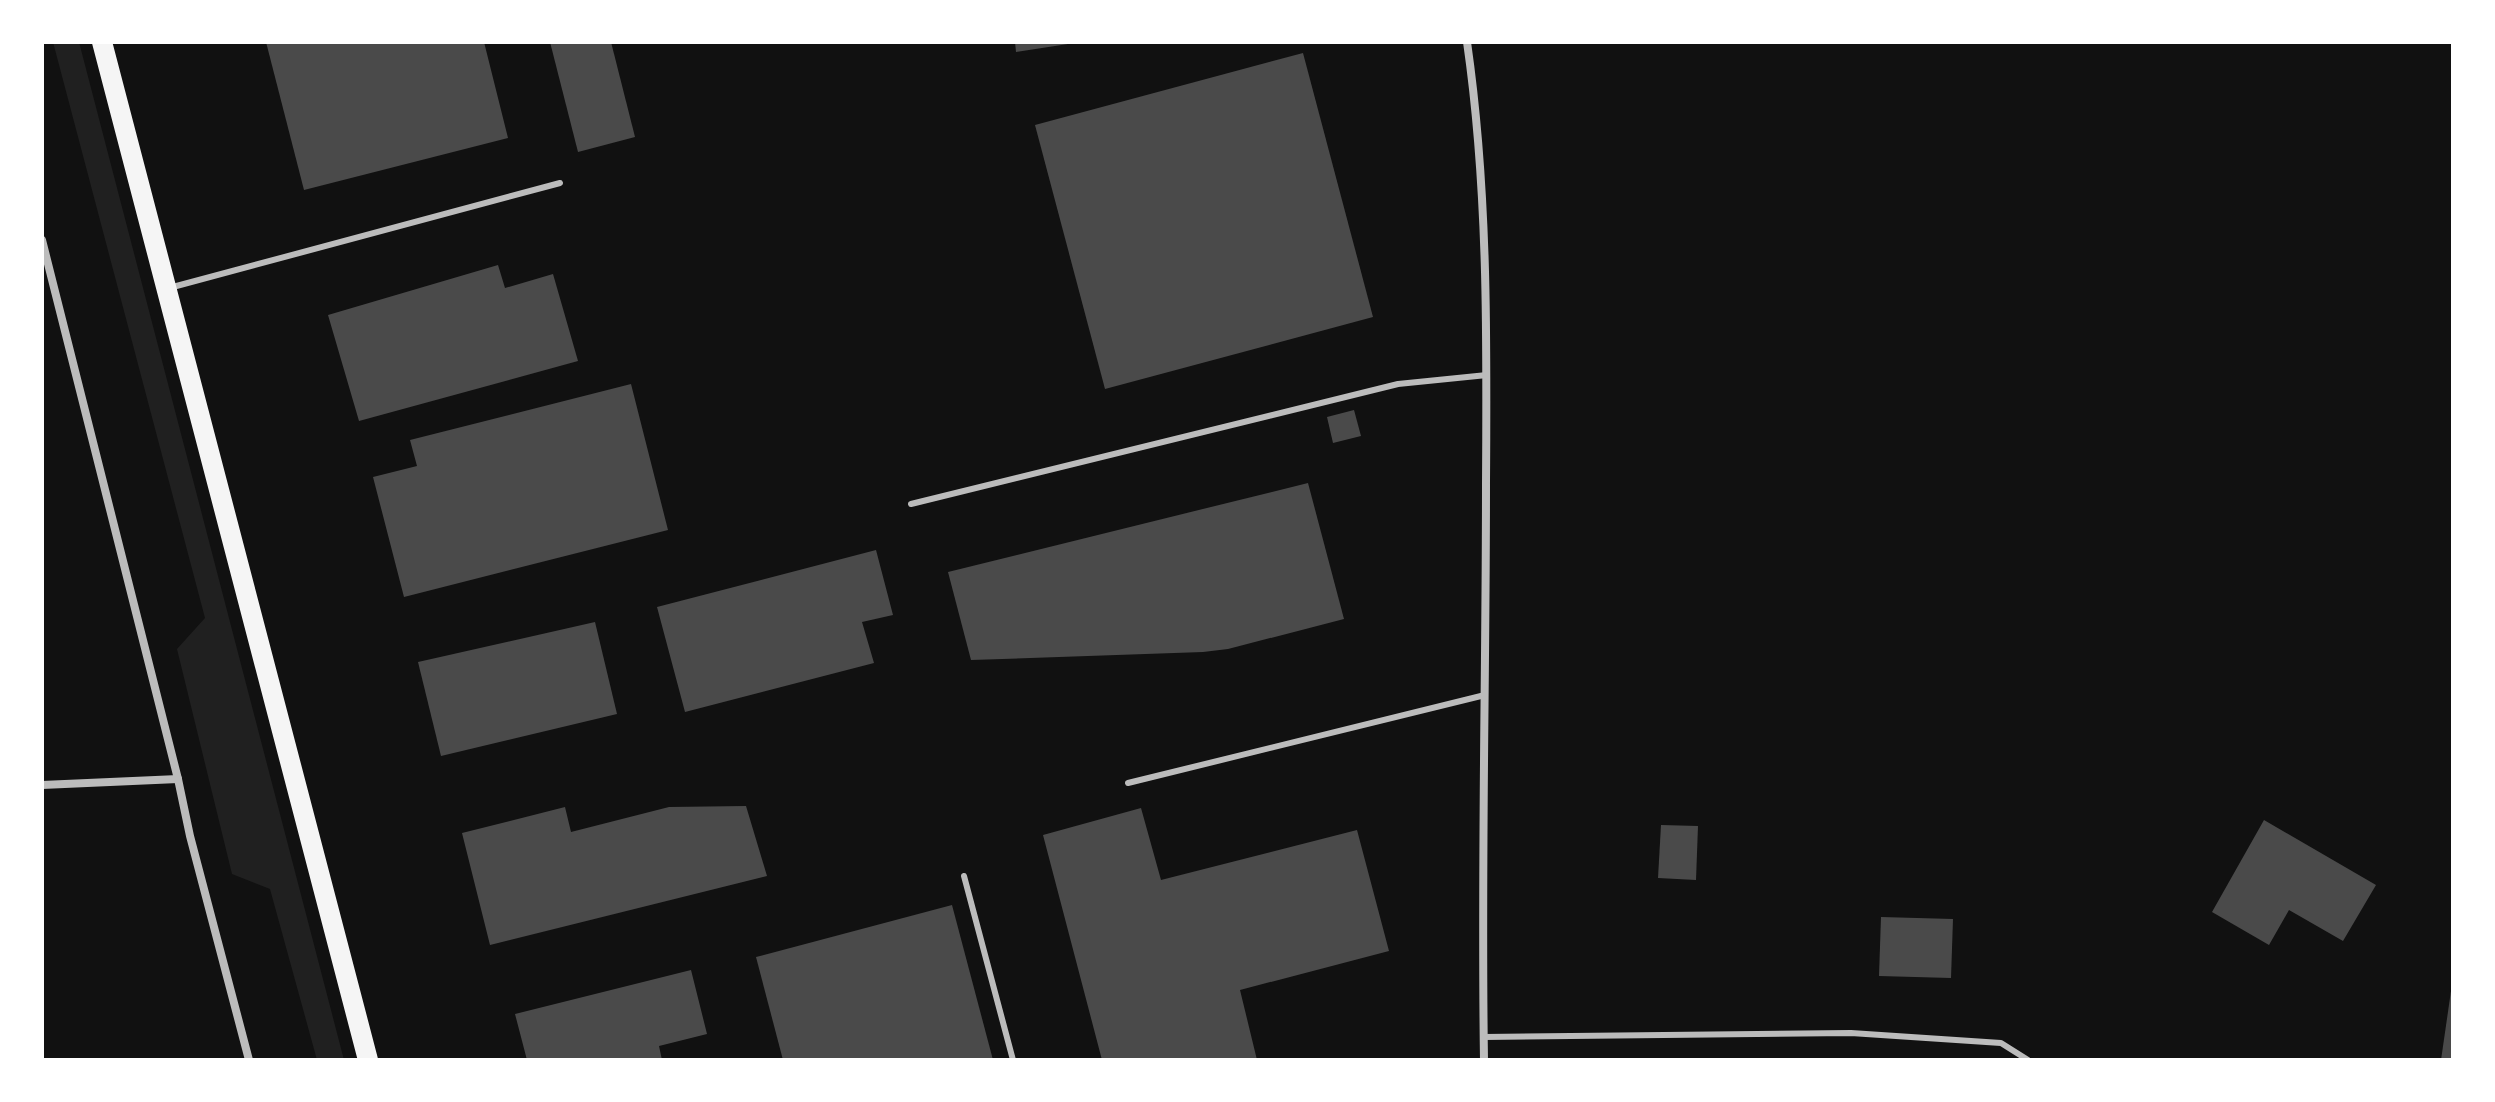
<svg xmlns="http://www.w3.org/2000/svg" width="2495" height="1102" font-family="'Alegreya Sans',sans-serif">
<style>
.green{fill:#202020}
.building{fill:#4a4a4a}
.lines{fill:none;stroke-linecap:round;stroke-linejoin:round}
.service{stroke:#bcbcbc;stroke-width:6}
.minor{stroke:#bcbcbc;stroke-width:8}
.primary{stroke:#f5f5f5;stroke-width:20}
</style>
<rect width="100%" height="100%" fill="#111"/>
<!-- green -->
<path class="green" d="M53,42h26l265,1018h-27l-47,-171 -38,-15 -55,-225 28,-31z"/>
<!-- building -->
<g class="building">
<path d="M266,42h218l24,96 -204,52z"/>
<path d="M550,42h61l24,95 -57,15z"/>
<path d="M1015,42h53v2l-52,8z"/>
<path d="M1303,53l70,264 -268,72 -70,-264z"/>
<path d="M498,265l7,23 48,-14 25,87 -219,60 -31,-106z"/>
<path d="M631,384l37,146 -264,67 -31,-120 44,-11 -7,-26z"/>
<path d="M1354,410l7,26 -28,7 -6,-26z"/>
<path d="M1308,483l36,136 -116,30 -25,3 -232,8 -23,-88z"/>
<path d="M876,550l17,65 -31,7 12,41 -189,49 -28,-105z"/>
<path d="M595,622l22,92 -176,42 -23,-94z"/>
<path d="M746,806l21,70 -277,69 -28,-112 103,-26 6,25 98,-25z"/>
<path d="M1141,808l20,72 196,-50 32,121 -149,39 17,70h-155l-59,-225z"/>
<path d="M2264,820l112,65 -33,56 -54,-31 -20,35 -57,-33z"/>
<path d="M1661,825l37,1 -2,54 -38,-2z"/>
<path d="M952,905l41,155h-210l-27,-103z"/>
<path d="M1881,917l72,2 -2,59 -72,-2z"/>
<path d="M691,970l16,64 -48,12 3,14h-135l-12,-46z"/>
<path d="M2451,991l2,69h-12z"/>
</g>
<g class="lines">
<!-- service -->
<g class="service">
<path d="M169,288l391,-105"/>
<path d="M911,504l487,-120 89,-9"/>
<path d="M1128,783l357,-88"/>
<path d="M964,876l49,184"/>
<path d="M1484,1037l367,-4 150,10 27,17"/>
</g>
<!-- minor -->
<g class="minor">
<path d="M1467,42c21,146 20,295 19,442 0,192 -5,384 -2,576"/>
<path d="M42,240l136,539 12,57 59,224"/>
<path d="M42,785l136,-6"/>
</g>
<!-- primary -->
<path class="primary" d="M102,42l266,1018"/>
</g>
<!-- border -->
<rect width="2495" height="1102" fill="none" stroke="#ffffff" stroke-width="88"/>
</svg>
